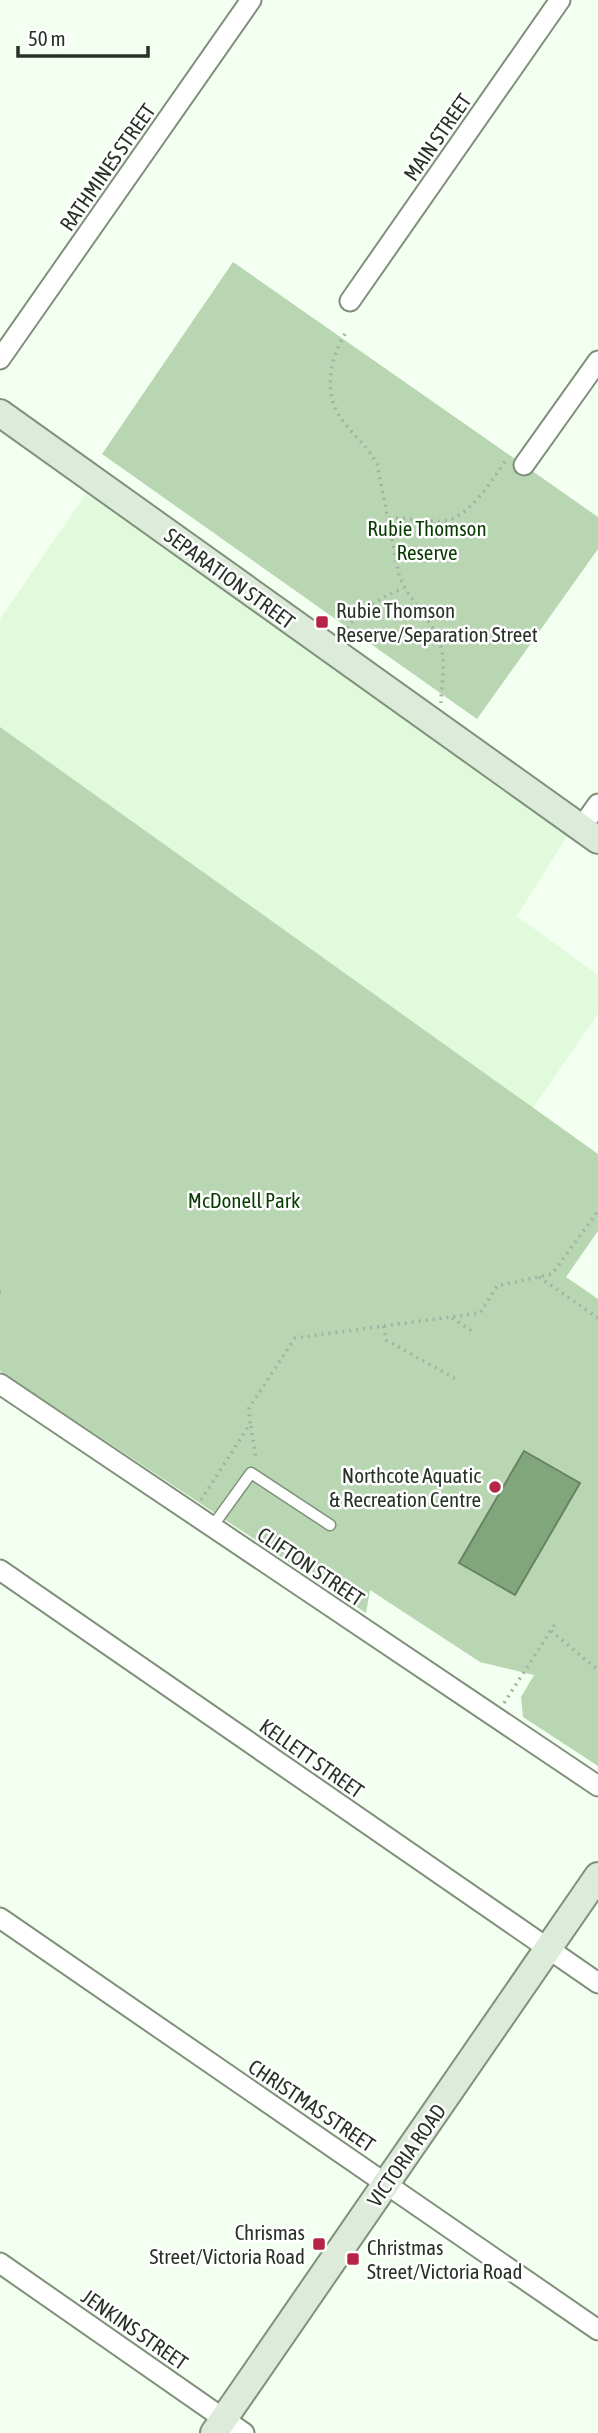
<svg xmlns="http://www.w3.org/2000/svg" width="598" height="2433" font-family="'Asap Condensed',sans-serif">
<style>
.built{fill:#e1fadb}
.green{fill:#b8d6b2}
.water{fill:#82a67c;stroke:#678363;stroke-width:2}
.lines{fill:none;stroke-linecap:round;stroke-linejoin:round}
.lane-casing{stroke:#7f917b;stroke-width:13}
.street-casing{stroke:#7f917b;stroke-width:23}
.secondary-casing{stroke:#7f917b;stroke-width:30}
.path{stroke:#a6b0a4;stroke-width:3.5;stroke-dasharray:2 5;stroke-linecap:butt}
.lane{stroke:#fff;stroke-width:10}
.street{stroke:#fff;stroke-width:19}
.secondary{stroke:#ddebda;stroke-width:26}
.poi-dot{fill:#b62447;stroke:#fff;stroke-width:2.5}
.labels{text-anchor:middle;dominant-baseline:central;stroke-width:5;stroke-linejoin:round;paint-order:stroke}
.street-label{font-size:21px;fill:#293128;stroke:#fff}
.park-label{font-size:21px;fill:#083b00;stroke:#fff}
.poi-label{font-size:21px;fill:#293128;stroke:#fff;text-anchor:start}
</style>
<rect width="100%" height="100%" fill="#f3fff0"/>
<!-- built -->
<path class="built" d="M87,492l481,343 -51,81 81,59v39l-65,94 -533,-381v-108z"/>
<!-- green -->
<g class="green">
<path d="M233,262l365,255v32l-121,170 -375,-265z"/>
<path d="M0,727l598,427v77l-32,46 32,22v467l-75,-49 -2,-20 13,-22 -54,-13 -110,-72 -4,23 -366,-242z"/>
</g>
<!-- water -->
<path class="water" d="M524,1451l56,32 -65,112 -56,-32z"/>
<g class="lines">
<!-- lane casing -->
<g class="lane-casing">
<path id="lane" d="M212,1527l39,-54 79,52"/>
</g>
<!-- street casing -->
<g class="street-casing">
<g id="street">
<path d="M350,301l210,-301"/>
<path d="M0,359l251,-359"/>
<path d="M524,465l74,-104"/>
<path d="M581,828l17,-24"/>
<path d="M0,1384l598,402"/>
<path d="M0,1570l598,413"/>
<path d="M0,1918l598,412"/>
<path d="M0,2263l244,170"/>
</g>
</g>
<!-- secondary casing -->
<g class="secondary-casing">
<g id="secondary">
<path d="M0,413l598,427"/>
<path d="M214,2433l384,-557"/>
</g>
</g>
<!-- path -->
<g class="path">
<path d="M345,334c-16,26 -22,62 -2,87 12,16 25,26 34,43l22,111c9,26 35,45 42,72 5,19 0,38 0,56"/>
<path d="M389,518c18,-1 37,5 55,3 26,-4 49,-42 62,-61"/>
<path d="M343,634c15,-24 35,-35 60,-46"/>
<path d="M539,1277l59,41"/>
<path d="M0,1292h1"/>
<path d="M452,1318l21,14"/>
<path d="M384,1326l2,14 70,39"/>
<path d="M251,1426l5,34"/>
<path d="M201,1500l49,-76 -1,-16 46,-70 185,-25 17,-27 55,-12 46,-63"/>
<path d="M551,1631l47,39"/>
<path d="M504,1703l51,-79"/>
</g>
<!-- lane -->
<use href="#lane" class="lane"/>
<!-- street -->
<use href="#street" class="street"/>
<!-- secondary -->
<use href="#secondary" class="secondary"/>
</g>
<!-- markers -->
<g class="poi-dot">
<rect x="315" y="615" width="14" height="14" rx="3.5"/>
<circle cx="495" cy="1487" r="7"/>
<rect x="312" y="2237" width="14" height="14" rx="3.5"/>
<rect x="346" y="2252" width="14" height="14" rx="3.5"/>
</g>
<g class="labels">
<!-- street labels -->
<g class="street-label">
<text transform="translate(437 137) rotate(-55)">MAIN STREET</text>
<text transform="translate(107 167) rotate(-55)">RATHMINES STREET</text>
<text transform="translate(230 578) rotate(36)">SEPARATION STREET</text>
<text transform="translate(311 1566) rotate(34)">CLIFTON STREET</text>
<text transform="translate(312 1758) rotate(35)">KELLETT STREET</text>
<text transform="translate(312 2105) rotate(34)">CHRISTMAS STREET</text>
<text transform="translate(406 2155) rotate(-55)">VICTORIA ROAD</text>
<text transform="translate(135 2329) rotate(35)">JENKINS STREET</text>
</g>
<!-- park labels -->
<g class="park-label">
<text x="427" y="528">Rubie Thomson<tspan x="427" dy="24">Reserve</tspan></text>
<text x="244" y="1200">McDonell Park</text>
</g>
<!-- poi labels -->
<g class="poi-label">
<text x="336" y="610">Rubie Thomson<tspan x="336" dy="24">Reserve/Separation Street</tspan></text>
<text x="481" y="1475" text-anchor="end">Northcote Aquatic<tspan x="481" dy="24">&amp; Recreation Centre</tspan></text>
<text x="305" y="2232" text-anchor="end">Chrismas<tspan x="305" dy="24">Street/Victoria Road</tspan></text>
<text x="367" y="2247">Christmas<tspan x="367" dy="24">Street/Victoria Road</tspan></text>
</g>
</g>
<!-- scale -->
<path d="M18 46v10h130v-10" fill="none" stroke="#293128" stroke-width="3.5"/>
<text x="28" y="46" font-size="21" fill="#293128" stroke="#ffffff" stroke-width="5" paint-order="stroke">50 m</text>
</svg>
